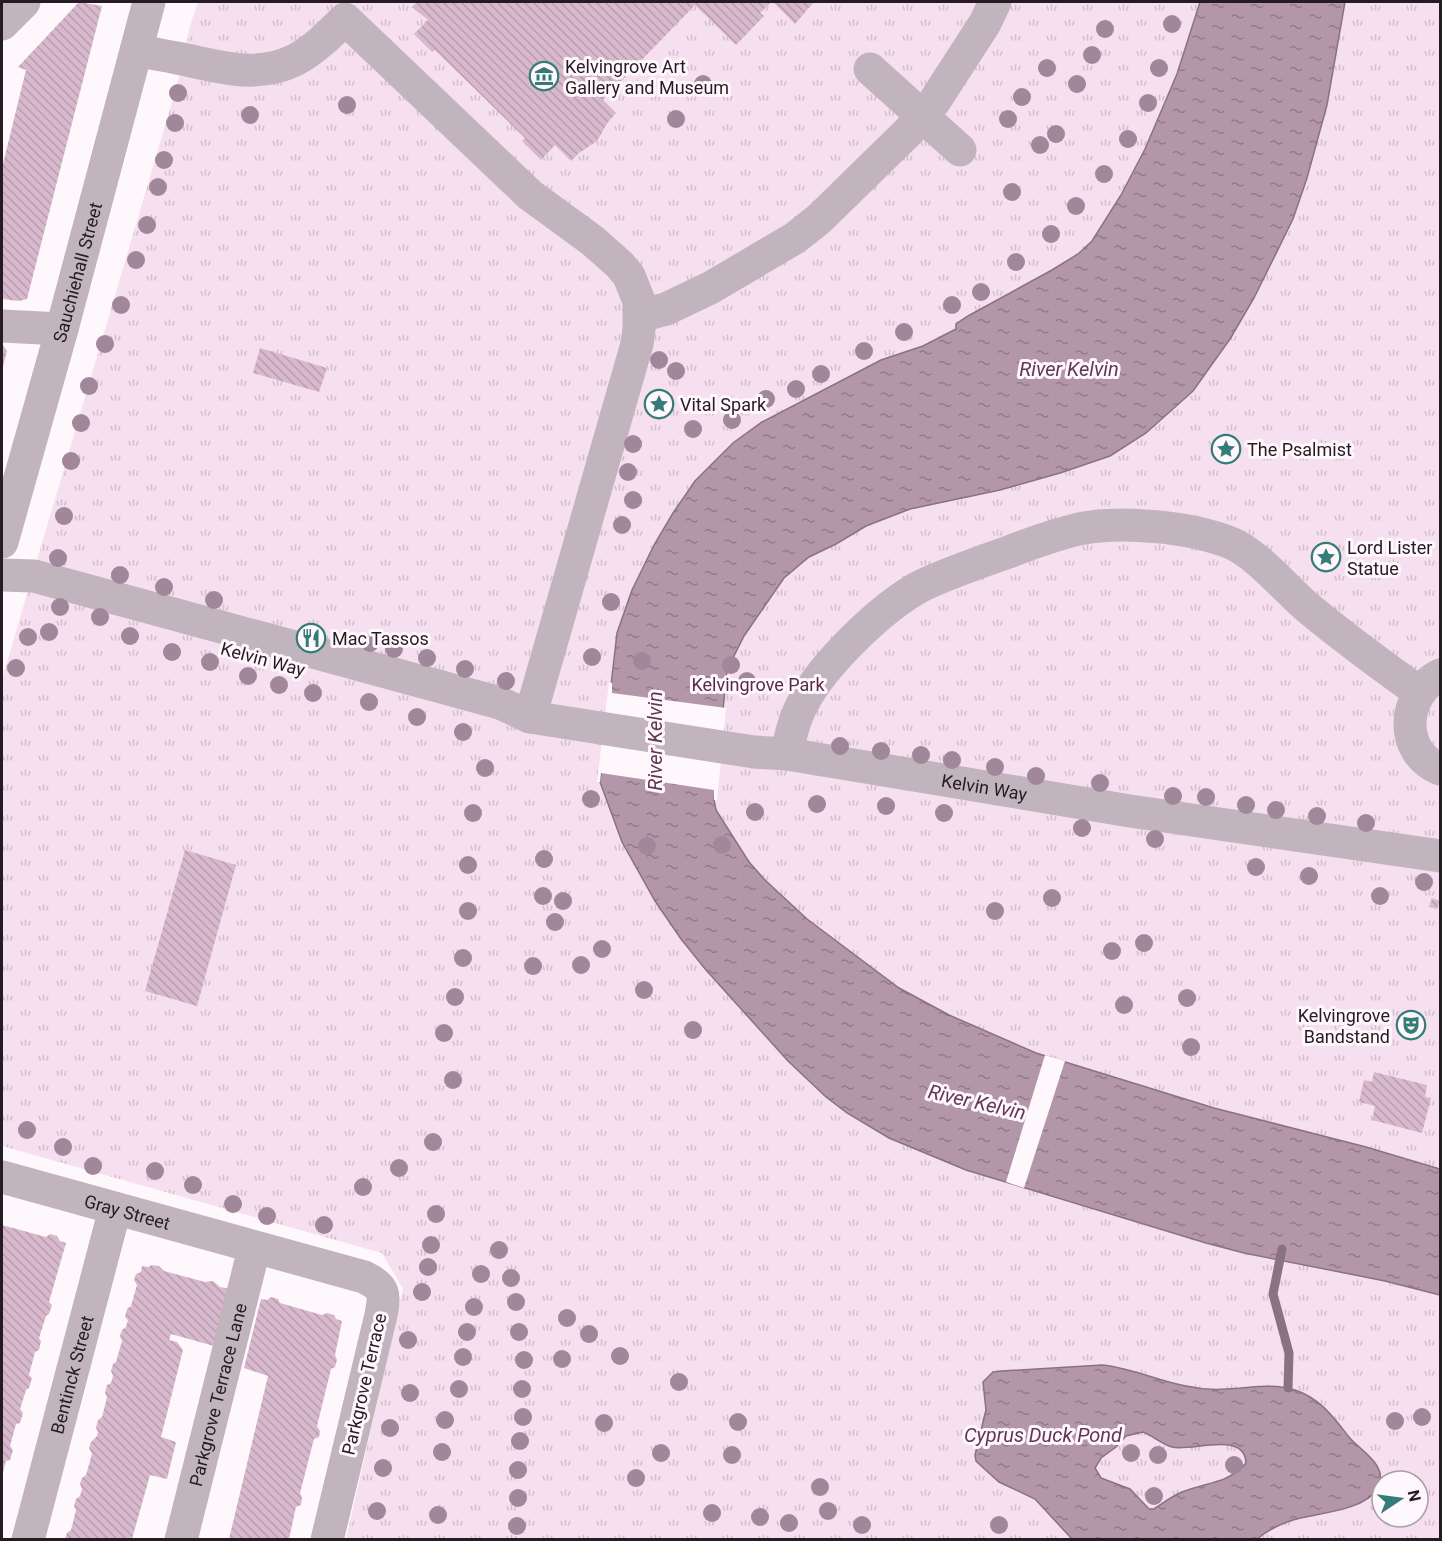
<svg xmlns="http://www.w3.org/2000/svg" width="1442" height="1541" font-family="Roboto,sans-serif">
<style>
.park{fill:url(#park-tufts);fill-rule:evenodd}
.water{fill:url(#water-ripples);stroke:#897281;stroke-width:1.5;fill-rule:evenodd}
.pier{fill:#fef7fb}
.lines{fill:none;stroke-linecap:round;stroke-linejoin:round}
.stream{stroke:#897281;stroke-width:9}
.building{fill:url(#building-back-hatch)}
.minor{stroke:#c2b4bd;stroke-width:33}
.tree{fill:#a08799}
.labels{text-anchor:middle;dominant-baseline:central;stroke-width:6;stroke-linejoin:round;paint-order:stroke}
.poi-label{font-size:18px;fill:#271b23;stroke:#fef7fb;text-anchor:start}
.street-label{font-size:18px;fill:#271b23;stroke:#fef7fb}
.park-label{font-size:18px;fill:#542c48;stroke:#fef7fb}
.water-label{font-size:20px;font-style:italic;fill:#613854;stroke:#fef7fb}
</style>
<defs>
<pattern id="park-tufts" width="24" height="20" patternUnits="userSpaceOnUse" patternTransform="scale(1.5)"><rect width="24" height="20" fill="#f6dfee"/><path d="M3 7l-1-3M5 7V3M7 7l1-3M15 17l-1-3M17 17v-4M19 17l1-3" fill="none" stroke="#d3bfcc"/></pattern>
<pattern id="water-ripples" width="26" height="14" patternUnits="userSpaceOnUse" patternTransform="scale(1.5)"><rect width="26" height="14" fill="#b397a9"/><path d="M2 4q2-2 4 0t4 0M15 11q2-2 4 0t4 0" fill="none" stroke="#927a89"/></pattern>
<pattern id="building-back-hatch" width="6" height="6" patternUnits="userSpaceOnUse" patternTransform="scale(1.5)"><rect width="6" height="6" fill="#d8b8cc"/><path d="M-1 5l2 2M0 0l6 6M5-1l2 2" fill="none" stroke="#b99eaf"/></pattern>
</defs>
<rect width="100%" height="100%" fill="#fef7fb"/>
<!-- park -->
<path class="park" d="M198,2h1242v1537h-1094l57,-250 -21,-36 -380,-107v-467l178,-604 10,-49zM1382,1481h36v36h-36z"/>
<!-- water -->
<g class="water">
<path d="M1200,2h145l-18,103 -20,73 -14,41 -39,79 -24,41 -37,52 -47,42 -36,23 -50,17 -60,17 -90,19 -44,17 -30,18 -27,13 -25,21 -40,58 -17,34 -13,130 2,10 33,52 16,18 42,39 92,69 50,27 87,38 178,55 152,39 74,22v126l-55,-14 -141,-28 -38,-10 -240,-73 -77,-32 -42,-25 -21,-16 -38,-36 -82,-91 -25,-31 -26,-38 -33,-59 -22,-60 17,-149 15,-43 22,-45 19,-32 22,-32 38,-38 29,-21 119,-62 42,-14 33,-17v-5l12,-8 84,-46 26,-16 14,-13 29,-46 24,-46 32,-75z"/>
<path d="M1102,1365c31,3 55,16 84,21 13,3 28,4 41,3 23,-1 46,-6 68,1 25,8 39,28 54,47 11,14 42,29 28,52 -13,22 -61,24 -84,31 -13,4 -26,11 -36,19h-185l-37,-40 -36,-17 -23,-21 -1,-6 11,-45 -3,-28 10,-10 9,-1zM1143,1432c10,4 19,12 29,15 19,5 73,-17 74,16 -18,21 -39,19 -64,29 -10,4 -19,11 -28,17h-5l-19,-20 -29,-11 -6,-10 6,-10 15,-11 10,-11z"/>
</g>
<!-- pier -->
<g class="pier">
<path d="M609,682l3,1v10l114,15 1,-8 -10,100h-3v-10l-113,-17 -1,9h-3z"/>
<path d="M1045,1055l20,6 -41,127 -18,-6z"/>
</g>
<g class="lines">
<!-- stream -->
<path class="stream" d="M1282,1249l-9,45 16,59 -1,35"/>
</g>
<!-- building -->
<g class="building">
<path d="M79,2l23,4 -75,293 -8,2 -17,-2v-131l24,-98 -8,-3z"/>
<path d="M417,2h354l-11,11 4,3 -28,29 -41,-40 -92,95 13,13 -8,9 -11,19 -18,12 -8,8 -16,-16 -14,15 -19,-19 3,-3 -90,-88 -3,2 -18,-18 14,-14 -16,-13z"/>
<path d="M773,2h41l-19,22z"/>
<path d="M2,344l5,7 -5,19z"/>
<path d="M260,348l67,20 -8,24 -66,-19z"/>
<path d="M185,850l51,15 -39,141 -52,-15z"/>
<path d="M1432,898l8,3 -3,8 -8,-2z"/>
<path d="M1374,1072l53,13 -2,12 6,1 -9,35 -50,-13 3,-14 -16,-4 5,-22 8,2z"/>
<path d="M2,1225l44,12 4,-3 7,2 3,5 6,2 -17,59 3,3 -3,9 -3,2 -7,22 2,3 -2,9 -4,2 -6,23 3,3 -3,10 -3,2 -6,19 3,4 -3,10 -4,1 -6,22 3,4 -3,10 -4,1 -4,15z"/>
<path d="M151,1265l8,1 5,5 41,11 8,-1 7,6 16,3 -15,58 -50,-14 -2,6 8,2 6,8 -22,87 15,5 -9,37 -17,-4 -18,64h-67l2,-6 4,-3 5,-20 -2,-4 2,-7 4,-3 2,-7 -2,-5 2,-6 4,-3 6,-21 -3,-6 2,-6 6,-6 1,-4 -2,-4 2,-8 4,-3 5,-20 -2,-4 2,-8 4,-2 2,-7 -2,-5 2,-7 3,-2 6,-21 -2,-5 2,-6 4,-3 2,-7 -3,-3 2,-8 4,-3 6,-21 -3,-5 2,-6 5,-2 1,-6 7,1z"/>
<path d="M271,1297l7,2 2,4 42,12 5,-2 7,2 2,4 6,2 -7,34 2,5 -2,7 -4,2 -14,57 3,5 -1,6 -5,2 -14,54 2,5 -1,7 -5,2 -7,32h-60l39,-163 -24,-8 17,-69 6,1z"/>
</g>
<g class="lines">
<!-- minor -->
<g class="minor">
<path d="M2,24l22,-22"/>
<path d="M137,51c15,2 30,5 45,8 39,8 74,20 113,1 19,-10 35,-26 50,-41l185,176 63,46 27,24 9,11 10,25v28l-2,15 -107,373"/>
<path d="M870,69l90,81"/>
<path d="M640,316l26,-7 44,-21 85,-50 24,-19 90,-88 25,-29 51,-79 10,-21"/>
<path d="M2,326l60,3"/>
<path id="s1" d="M2,542l60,-213 87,-327"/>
<path id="s2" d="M2,575l32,1 466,127 30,14 224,35 33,2 343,57 310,45"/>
<path d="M1440,675c-38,19 -42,77 0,94"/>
<path d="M787,754c3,-17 7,-35 16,-51 20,-39 79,-96 118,-117 27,-13 56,-23 85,-33 23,-9 48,-18 73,-24 42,-9 112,-2 152,14 26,11 54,45 76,64 36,30 74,58 112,85"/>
<path id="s3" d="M2,1177l362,100c21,10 21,17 17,38l-54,225"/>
<path id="s4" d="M28,1540l87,-331"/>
<path id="s5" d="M181,1540l73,-291"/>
</g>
</g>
<!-- trees -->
<g class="tree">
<circle cx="1172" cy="24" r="9"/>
<circle cx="1105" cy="29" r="9"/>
<circle cx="1092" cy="55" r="9"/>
<circle cx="1047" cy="68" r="9"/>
<circle cx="1159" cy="68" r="9"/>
<circle cx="703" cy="84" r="9"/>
<circle cx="1077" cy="84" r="9"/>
<circle cx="178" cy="93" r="9"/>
<circle cx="1022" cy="97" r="9"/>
<circle cx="1148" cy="103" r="9"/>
<circle cx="347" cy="105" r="9"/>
<circle cx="250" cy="115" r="9"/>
<circle cx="676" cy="119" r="9"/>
<circle cx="1008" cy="119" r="9"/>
<circle cx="175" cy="123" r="9"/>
<circle cx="1056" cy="134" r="9"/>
<circle cx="1128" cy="139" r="9"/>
<circle cx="1040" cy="145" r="9"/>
<circle cx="164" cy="160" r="9"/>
<circle cx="1104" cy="174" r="9"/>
<circle cx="158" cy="187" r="9"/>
<circle cx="1012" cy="192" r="9"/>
<circle cx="1076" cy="206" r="9"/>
<circle cx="147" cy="225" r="9"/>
<circle cx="1051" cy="234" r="9"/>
<circle cx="136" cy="260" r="9"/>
<circle cx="1016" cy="262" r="9"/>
<circle cx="981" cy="292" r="9"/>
<circle cx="121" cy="305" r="9"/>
<circle cx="952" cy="305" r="9"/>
<circle cx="904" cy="332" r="9"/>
<circle cx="105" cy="344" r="9"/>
<circle cx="864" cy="351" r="9"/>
<circle cx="659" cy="360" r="9"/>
<circle cx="676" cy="371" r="9"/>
<circle cx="821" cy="374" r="9"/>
<circle cx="89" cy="386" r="9"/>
<circle cx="796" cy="389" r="9"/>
<circle cx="766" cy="399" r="9"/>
<circle cx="732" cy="420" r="9"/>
<circle cx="81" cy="423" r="9"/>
<circle cx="693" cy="429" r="9"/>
<circle cx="633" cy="444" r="9"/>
<circle cx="71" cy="461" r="9"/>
<circle cx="628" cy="472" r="9"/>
<circle cx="633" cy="500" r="9"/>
<circle cx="64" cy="516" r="9"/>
<circle cx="622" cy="525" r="9"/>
<circle cx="58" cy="558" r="9"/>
<circle cx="120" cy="575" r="9"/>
<circle cx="164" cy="587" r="9"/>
<circle cx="214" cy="600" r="9"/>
<circle cx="611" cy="602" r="9"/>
<circle cx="60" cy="607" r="9"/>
<circle cx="100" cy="617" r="9"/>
<circle cx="49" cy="632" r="9"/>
<circle cx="130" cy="636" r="9"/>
<circle cx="28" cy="637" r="9"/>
<circle cx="370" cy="643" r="9"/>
<circle cx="394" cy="649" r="9"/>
<circle cx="172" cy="652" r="9"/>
<circle cx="592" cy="657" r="9"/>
<circle cx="427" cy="658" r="9"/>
<circle cx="642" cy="661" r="9"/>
<circle cx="210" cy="662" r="9"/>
<circle cx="731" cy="665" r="9"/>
<circle cx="16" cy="668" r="9"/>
<circle cx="465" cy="669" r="9"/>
<circle cx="248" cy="676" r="9"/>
<circle cx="506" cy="681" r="9"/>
<circle cx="747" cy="681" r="9"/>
<circle cx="279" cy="685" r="9"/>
<circle cx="313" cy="693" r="9"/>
<circle cx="369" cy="702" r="9"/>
<circle cx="417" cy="717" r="9"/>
<circle cx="463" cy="732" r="9"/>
<circle cx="840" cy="746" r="9"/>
<circle cx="881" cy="751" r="9"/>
<circle cx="921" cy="755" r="9"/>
<circle cx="952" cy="760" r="9"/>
<circle cx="995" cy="767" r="9"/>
<circle cx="485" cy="768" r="9"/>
<circle cx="1036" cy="776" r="9"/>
<circle cx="1100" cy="783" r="9"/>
<circle cx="1173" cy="796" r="9"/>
<circle cx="1206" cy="797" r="9"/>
<circle cx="591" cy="799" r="9"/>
<circle cx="817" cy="804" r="9"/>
<circle cx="1246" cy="805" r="9"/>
<circle cx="886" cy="806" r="9"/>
<circle cx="1276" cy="810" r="9"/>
<circle cx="755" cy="812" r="9"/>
<circle cx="473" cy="813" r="9"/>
<circle cx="944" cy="813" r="9"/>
<circle cx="1317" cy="816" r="9"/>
<circle cx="1366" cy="823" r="9"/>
<circle cx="1082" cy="828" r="9"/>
<circle cx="1155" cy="839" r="9"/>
<circle cx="722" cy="845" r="9"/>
<circle cx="647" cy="846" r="9"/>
<circle cx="544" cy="859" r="9"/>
<circle cx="468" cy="865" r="9"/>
<circle cx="1256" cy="867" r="9"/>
<circle cx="1309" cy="876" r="9"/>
<circle cx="1424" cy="882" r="9"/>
<circle cx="543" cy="896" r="9"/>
<circle cx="1380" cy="896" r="9"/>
<circle cx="1052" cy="898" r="9"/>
<circle cx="563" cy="901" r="9"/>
<circle cx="468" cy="911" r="9"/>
<circle cx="995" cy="911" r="9"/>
<circle cx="555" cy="922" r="9"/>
<circle cx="1144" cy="943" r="9"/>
<circle cx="602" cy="949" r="9"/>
<circle cx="1112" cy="951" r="9"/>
<circle cx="463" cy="958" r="9"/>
<circle cx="581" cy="965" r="9"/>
<circle cx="533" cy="966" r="9"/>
<circle cx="644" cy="990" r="9"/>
<circle cx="455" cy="997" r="9"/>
<circle cx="1187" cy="998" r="9"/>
<circle cx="1124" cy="1005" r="9"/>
<circle cx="693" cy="1030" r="9"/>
<circle cx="444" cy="1033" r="9"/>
<circle cx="1191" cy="1047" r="9"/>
<circle cx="453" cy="1080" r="9"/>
<circle cx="27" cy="1130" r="9"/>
<circle cx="433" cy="1142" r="9"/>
<circle cx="63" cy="1147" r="9"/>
<circle cx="93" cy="1166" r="9"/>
<circle cx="399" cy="1168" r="9"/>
<circle cx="155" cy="1171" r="9"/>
<circle cx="193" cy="1185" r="9"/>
<circle cx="363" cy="1187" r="9"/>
<circle cx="233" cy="1204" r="9"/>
<circle cx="436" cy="1214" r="9"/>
<circle cx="267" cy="1216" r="9"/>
<circle cx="324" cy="1225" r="9"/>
<circle cx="431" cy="1245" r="9"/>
<circle cx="499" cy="1250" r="9"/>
<circle cx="428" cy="1267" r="9"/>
<circle cx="481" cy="1274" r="9"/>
<circle cx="511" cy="1278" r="9"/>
<circle cx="422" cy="1292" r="9"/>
<circle cx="516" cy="1302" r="9"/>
<circle cx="474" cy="1307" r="9"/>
<circle cx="567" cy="1318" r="9"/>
<circle cx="467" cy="1332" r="9"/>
<circle cx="519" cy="1332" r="9"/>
<circle cx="589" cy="1334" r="9"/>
<circle cx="408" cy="1340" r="9"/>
<circle cx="620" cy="1356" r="9"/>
<circle cx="463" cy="1357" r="9"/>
<circle cx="562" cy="1359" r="9"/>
<circle cx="524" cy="1360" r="9"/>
<circle cx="679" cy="1382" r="9"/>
<circle cx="459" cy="1389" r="9"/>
<circle cx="522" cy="1389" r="9"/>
<circle cx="410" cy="1393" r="9"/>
<circle cx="523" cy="1417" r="9"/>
<circle cx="1422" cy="1417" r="9"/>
<circle cx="445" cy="1420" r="9"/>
<circle cx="1395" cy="1421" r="9"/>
<circle cx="738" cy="1422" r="9"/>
<circle cx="604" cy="1423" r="9"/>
<circle cx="390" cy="1428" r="9"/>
<circle cx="520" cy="1441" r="9"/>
<circle cx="442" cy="1452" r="9"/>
<circle cx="661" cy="1453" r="9"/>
<circle cx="1131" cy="1453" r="9"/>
<circle cx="732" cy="1455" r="9"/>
<circle cx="1158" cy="1455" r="9"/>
<circle cx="1234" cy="1465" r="9"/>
<circle cx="383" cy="1468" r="9"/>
<circle cx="518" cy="1470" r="9"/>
<circle cx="636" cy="1478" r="9"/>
<circle cx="820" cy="1487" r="9"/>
<circle cx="1154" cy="1496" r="9"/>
<circle cx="518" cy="1498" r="9"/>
<circle cx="377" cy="1511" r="9"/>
<circle cx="828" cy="1511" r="9"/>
<circle cx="712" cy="1513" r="9"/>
<circle cx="438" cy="1515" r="9"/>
<circle cx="760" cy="1517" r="9"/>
<circle cx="789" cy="1523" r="9"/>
<circle cx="862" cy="1525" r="9"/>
<circle cx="999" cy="1525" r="9"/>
<circle cx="517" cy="1526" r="9"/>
</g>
<!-- icons -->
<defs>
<g id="museum-ring" transform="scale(1.5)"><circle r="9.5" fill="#fef7fb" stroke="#347c78" stroke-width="1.5"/><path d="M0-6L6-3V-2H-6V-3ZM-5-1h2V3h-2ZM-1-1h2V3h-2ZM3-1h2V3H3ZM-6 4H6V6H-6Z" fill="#347c78"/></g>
<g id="sight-ring" transform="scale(1.5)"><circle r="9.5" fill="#fef7fb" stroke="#347c78" stroke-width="1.5"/><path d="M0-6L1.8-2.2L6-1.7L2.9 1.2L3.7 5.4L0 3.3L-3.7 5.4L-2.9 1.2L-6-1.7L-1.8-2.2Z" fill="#347c78"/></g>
<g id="restaurant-ring" transform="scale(1.5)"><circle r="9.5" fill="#fef7fb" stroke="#347c78" stroke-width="1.5"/><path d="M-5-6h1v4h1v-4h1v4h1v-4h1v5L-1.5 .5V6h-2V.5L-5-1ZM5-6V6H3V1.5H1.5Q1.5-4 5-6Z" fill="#347c78"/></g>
<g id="theatre-ring" transform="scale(1.5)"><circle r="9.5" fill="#fef7fb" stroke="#347c78" stroke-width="1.5"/><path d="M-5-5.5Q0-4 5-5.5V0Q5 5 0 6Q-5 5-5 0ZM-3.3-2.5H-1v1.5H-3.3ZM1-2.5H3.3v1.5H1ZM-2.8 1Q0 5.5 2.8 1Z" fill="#347c78"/></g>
</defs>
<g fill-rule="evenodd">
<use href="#museum-ring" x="544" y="76"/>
<use href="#sight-ring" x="659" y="404"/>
<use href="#sight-ring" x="1226" y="449"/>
<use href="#sight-ring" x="1326" y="557"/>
<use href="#restaurant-ring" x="311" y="638"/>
<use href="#theatre-ring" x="1411" y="1025"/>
</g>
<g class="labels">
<!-- poi labels -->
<g class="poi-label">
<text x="565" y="66">Kelvingrove Art<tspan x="565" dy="21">Gallery and Museum</tspan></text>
<text x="680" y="404">Vital Spark</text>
<text x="1247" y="449">The Psalmist</text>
<text x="1347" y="547">Lord Lister<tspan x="1347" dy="21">Statue</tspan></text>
<text x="332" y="638">Mac Tassos</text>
<text x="1390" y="1015" text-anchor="end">Kelvingrove<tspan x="1390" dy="21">Bandstand</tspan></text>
</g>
<!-- street labels -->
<g class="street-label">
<text stroke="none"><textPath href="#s1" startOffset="280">Sauchiehall Street</textPath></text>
<text transform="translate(263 659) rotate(15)">Kelvin Way</text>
<text stroke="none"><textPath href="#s2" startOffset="1008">Kelvin Way</textPath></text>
<text stroke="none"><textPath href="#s3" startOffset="130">Gray Street</textPath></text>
<text stroke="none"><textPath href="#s4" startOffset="171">Bentinck Street</textPath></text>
<text transform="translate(364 1384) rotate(-77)">Parkgrove Terrace</text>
<text stroke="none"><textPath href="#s5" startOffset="150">Parkgrove Terrace Lane</textPath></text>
</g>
<!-- park labels -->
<g class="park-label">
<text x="758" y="684">Kelvingrove Park</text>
</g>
<!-- water labels -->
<g class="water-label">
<text x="1069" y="369">River Kelvin</text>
<text transform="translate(655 741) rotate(-90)">River Kelvin</text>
<text transform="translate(977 1102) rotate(13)">River Kelvin</text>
<text x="1043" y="1435">Cyprus Duck Pond</text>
</g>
</g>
<!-- border -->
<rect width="1442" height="1541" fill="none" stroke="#271b23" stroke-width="6"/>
<!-- north arrow -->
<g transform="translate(1400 1499) rotate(77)"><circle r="28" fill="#fef7fb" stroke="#a89fa5" stroke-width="1.5"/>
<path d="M0-4.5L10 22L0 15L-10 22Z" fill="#347c78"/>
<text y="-9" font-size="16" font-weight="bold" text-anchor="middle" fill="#271b23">N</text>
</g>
</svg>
